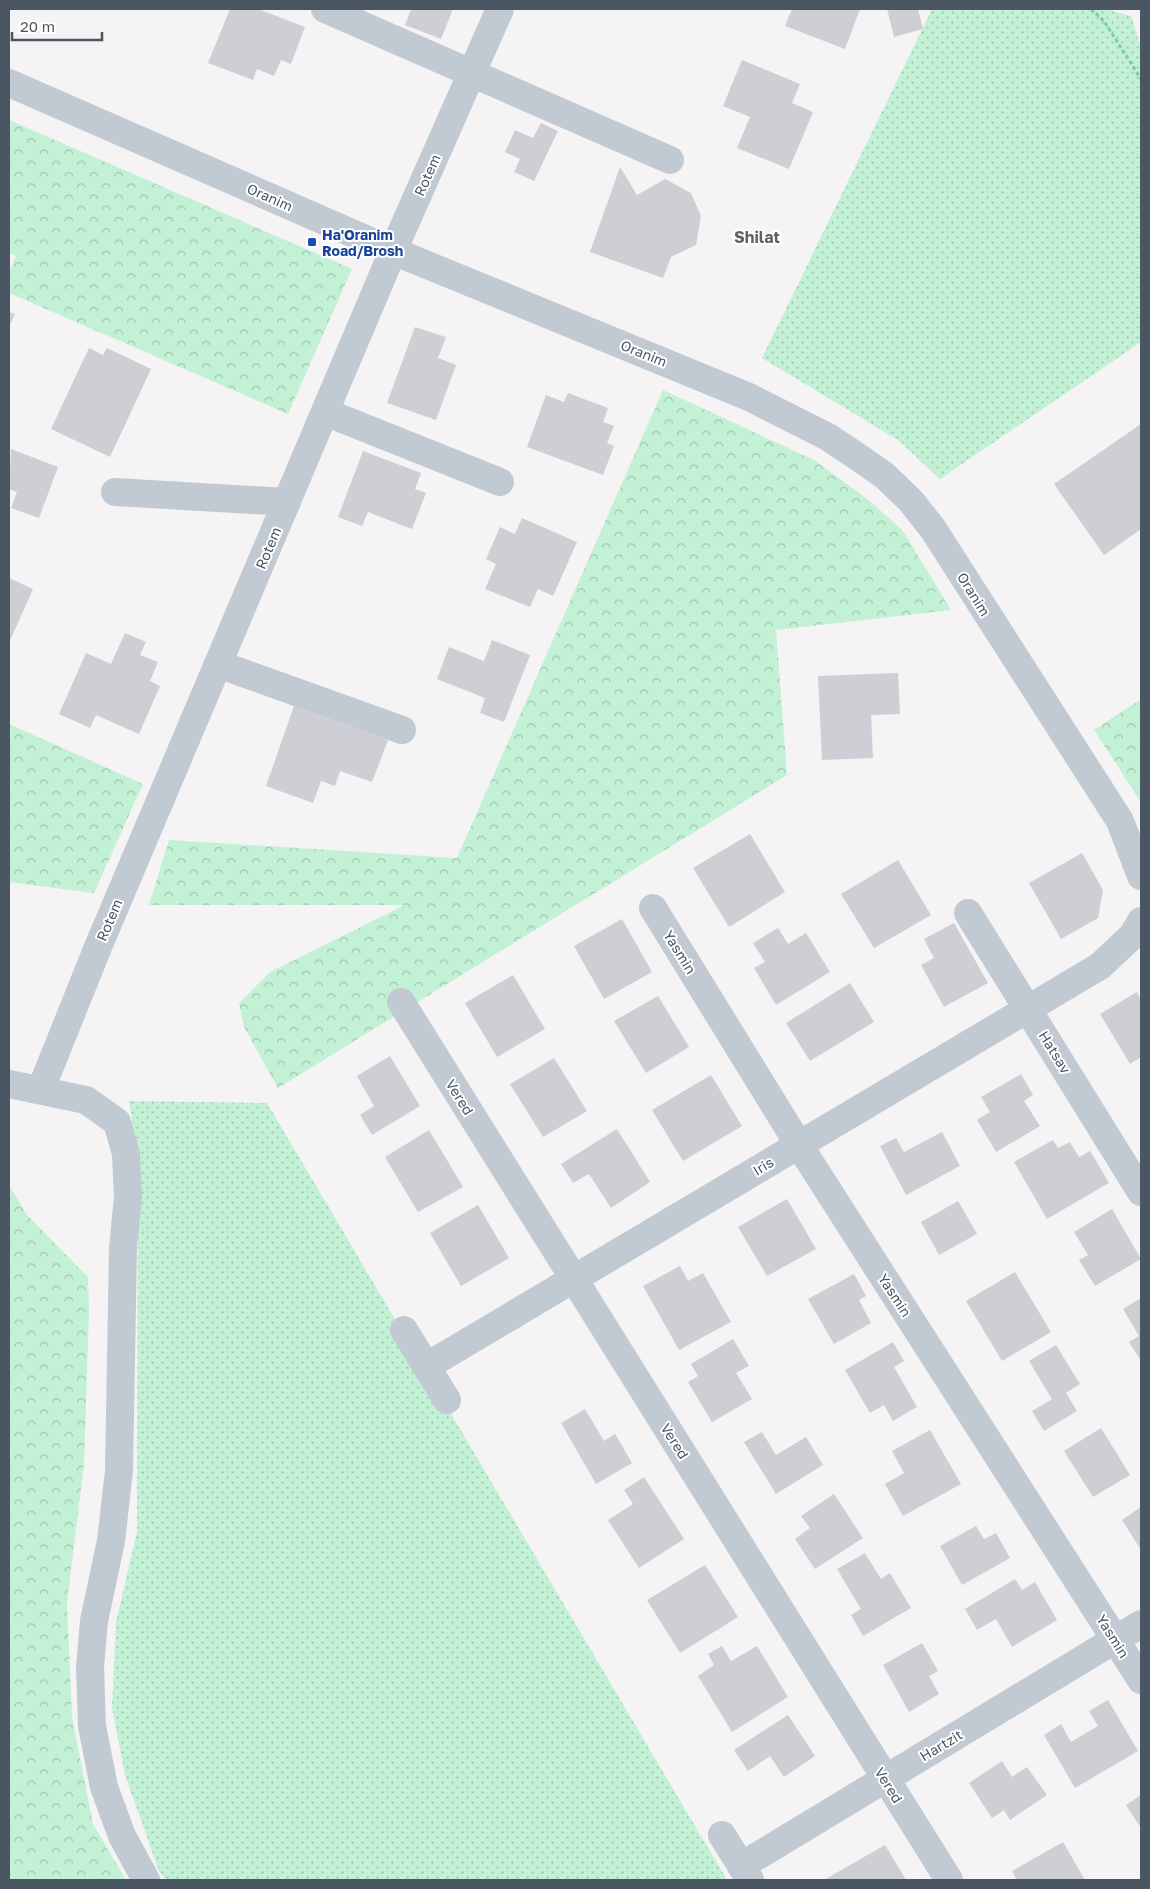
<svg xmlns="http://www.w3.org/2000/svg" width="1150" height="1889" font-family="'Golos Text',sans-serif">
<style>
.green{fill:url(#green-dots)}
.forest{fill:url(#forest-crowns)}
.building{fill:#cdcfd5}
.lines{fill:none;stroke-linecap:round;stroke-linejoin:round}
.path{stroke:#7ad0a6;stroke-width:3;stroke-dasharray:4 2.5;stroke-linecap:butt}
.minor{stroke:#c1cad2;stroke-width:28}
.transit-dot{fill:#1a4fb4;stroke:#fff;stroke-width:2}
.labels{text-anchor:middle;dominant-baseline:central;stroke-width:4;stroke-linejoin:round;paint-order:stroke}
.street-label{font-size:14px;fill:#4a5661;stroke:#fff}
.transit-label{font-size:14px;font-weight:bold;fill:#164399;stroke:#fff;text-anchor:start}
.quarter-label{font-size:16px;font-weight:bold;fill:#5f6368;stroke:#fff}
</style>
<defs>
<pattern id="green-dots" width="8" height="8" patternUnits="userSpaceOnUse" patternTransform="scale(1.25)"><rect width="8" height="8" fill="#c3f1d5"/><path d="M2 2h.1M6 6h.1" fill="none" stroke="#a0c6b0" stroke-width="1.8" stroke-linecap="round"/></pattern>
<pattern id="forest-crowns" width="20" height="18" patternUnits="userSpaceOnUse" patternTransform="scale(1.25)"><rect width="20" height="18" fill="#c3f1d5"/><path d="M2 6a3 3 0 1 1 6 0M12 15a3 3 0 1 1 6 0" fill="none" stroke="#a0c6b0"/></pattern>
</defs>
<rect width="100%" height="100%" fill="#f5f3f3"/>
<!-- green -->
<g class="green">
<path d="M932,9h174l25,7 10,31v295l-201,137 -42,-39 -136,-82z"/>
<path d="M129,1101l138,2 460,777h-561l-7,-9 -34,-96 -13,-67 4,-86 21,-90 1,-376z"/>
</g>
<!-- forest -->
<g class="forest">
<path d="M9,120l343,149 -64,145 -279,-121v-20l7,-17 -7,-3z"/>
<path d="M663,390l151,70 56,41 33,30 48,79 -175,20 11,145 -509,313 -34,-61 -5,-24 31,-31 135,-67h-256l20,-65 288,18z"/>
<path d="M1141,699v103l-47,-72z"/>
<path d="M9,724l134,60 -49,109 -85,-11z"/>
<path d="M9,1185l18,30 61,62 1,33 -5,154 -17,139 5,114 21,107 33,56h-117z"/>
</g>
<!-- building -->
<g class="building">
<path d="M230,9h28l47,18 -14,37 -10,-4 -7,16 -17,-7 -4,11 -45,-17z"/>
<path d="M411,9h42l-12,30 -36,-14z"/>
<path d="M792,9h68l-15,40 -60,-23z"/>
<path d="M887,9h31l5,20 -29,8z"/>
<path d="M742,60l58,24 -8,19 21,9 -24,57 -52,-21 13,-31 -27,-11z"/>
<path d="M541,123l17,8 -24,50 -20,-9 6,-13 -15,-7 10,-22 18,8z"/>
<path d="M620,167l17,28 28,-16 26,14 10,23 -5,29 -25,12 -8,21 -73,-26z"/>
<path d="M9,312l6,2 -6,13z"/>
<path d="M415,327l31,10 -8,21 18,7 -20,55 -49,-17z"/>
<path d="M89,348l14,7 4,-7 44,21 -41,88 -59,-28z"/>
<path d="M568,393l40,15 -5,14 11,4 -7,17 7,3 -11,29 -76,-28 19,-52 18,7z"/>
<path d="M1141,424v105l-37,26 -50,-71z"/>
<path d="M11,449l47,18 -19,51 -28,-10 6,-16 -8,-3z"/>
<path d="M363,451l58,22 -6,16 11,4 -14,36 -44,-17 -6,14 -24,-9z"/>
<path d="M522,518l55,24 -24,54 -15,-7 -8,18 -45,-18 11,-25 -10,-5 14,-32 15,7z"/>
<path d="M9,578l24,11 -24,54z"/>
<path d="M125,633l21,9 -6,13 18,7 -8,19 10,5 -21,48 -43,-19 -6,13 -31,-14 27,-61 25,11z"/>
<path d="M492,640l38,15 -26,67 -24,-9 5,-15 -48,-19 12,-32 35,14z"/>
<path d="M898,673l2,41 -29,1 2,43 -51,2 -4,-84z"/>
<path d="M294,706l94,34 -16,42 -32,-11 -5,15 -14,-5 -8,22 -47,-17z"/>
<path d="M750,834l35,58 -56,35 -36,-59z"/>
<path d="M1082,853l21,37 -5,28 -37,21 -32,-56z"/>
<path d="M898,860l33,55 -57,33 -33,-54z"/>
<path d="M622,919l30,53 -48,27 -30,-53z"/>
<path d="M954,923l34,60 -44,24 -23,-42 13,-7 -10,-19z"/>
<path d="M778,928l10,16 18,-11 24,39 -54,33 -22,-37 11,-6 -12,-19z"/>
<path d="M513,975l32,54 -48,28 -32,-54z"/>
<path d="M850,983l24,39 -64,39 -24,-38z"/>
<path d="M1137,992l4,8v57l-11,7 -30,-50z"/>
<path d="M658,996l31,51 -43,26 -32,-52z"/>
<path d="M390,1056l30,50 -48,29 -12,-20 14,-9 -17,-30z"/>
<path d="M554,1058l33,53 -44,26 -33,-53z"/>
<path d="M1021,1074l12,21 -9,6 16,25 -44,26 -19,-32 13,-8 -9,-15z"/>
<path d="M711,1075l31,51 -59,35 -31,-51z"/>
<path d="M617,1129l33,53 -39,26 -22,-34 -16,9 -12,-19z"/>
<path d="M429,1130l34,57 -45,25 -33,-55z"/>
<path d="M942,1132l18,34 -54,29 -26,-49 16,-8 8,14z"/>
<path d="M1053,1140l5,8 12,-6 9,15 11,-6 19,32 -62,36 -33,-57z"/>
<path d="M787,1199l29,50 -49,27 -29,-49z"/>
<path d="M958,1201l19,33 -38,21 -18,-33z"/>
<path d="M478,1205l31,53 -48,28 -31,-53z"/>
<path d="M1112,1209l29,50 -46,27 -16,-26 9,-5 -14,-23z"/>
<path d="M680,1266l8,15 15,-8 28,49 -52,28 -36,-64z"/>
<path d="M1015,1272l36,60 -49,29 -36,-60z"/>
<path d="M854,1274l12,22 -7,4 12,23 -37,21 -26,-45z"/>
<path d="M1141,1298v63l-12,-19 10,-6 -16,-27z"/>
<path d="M733,1339l16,27 -13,7 16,26 -40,23 -24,-40 10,-6 -7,-12z"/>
<path d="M893,1342l11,19 -10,6 23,40 -24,14 -9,-16 -14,8 -25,-43z"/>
<path d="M1056,1345l24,39 -14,9 11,18 -33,20 -12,-20 20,-12 -23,-38z"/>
<path d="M585,1409l19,32 11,-7 17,29 -36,21 -35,-61z"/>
<path d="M1101,1428l29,47 -37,22 -29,-46z"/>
<path d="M930,1430l31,54 -58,32 -18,-32 19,-11 -12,-22z"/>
<path d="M762,1432l14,23 30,-18 17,28 -47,29 -32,-52z"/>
<path d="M644,1477l40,62 -45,29 -31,-48 25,-16 -9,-14z"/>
<path d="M834,1494l29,44 -48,31 -20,-30 15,-11 -9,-12z"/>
<path d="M1141,1507v43l-19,-30z"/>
<path d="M976,1526l8,13 12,-6 14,25 -48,27 -22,-39z"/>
<path d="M865,1553l16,26 9,-6 21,35 -48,28 -12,-21 10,-6 -24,-40z"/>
<path d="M705,1565l33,52 -58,36 -33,-53z"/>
<path d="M1015,1579l7,11 13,-8 22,38 -45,27 -16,-28 -19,11 -12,-21z"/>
<path d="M922,1643l16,28 -9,5 10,18 -30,18 -26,-47z"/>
<path d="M722,1646l9,15 26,-15 31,51 -56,35 -34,-56 16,-11 -6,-11z"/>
<path d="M1108,1700l30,51 -63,37 -31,-53 17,-11 10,18 27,-16 -9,-15z"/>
<path d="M788,1715l27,41 -31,21 -14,-21 -22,15 -14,-21z"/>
<path d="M1002,1761l10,16 15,-10 20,28 -37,25 -6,-10 -12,8 -23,-35z"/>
<path d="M1141,1795v33l-15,-23z"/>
<path d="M1063,1842l22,38h-68l-5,-9z"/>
<path d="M885,1845l21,35h-82z"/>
</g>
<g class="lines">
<!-- path -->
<path class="path" d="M1091,9l13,12 37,58"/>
<!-- minor -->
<g class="minor">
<path d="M325,9l345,151"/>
<path d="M9,83l384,168 356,146 79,40 33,22 24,17 26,25 22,28 187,292 21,55"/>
<path d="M325,412l175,70"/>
<path d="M115,492l172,10"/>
<path d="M218,664l184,66"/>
<path d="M653,908l146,237 342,535"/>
<path d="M968,913l173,279"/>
<path d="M401,1002l548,878"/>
<path d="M9,1084l77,16 31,22 9,32 2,43 -5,51 -4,223 -8,70 -17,80 -4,46 2,59 12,61 18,49 24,44"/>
<path d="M41,1089l57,-142 295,-696 107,-242"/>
<path d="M404,1330l43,70"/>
<path d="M427,1366l673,-400 33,-31 8,-14"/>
<path d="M722,1835l28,45"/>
<path d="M741,1866l400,-242"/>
</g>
</g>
<!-- markers -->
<rect class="transit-dot" x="307" y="237" width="10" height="10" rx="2.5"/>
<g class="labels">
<!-- street labels -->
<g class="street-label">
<text transform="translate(427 175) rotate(-66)">Rotem</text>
<text transform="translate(270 197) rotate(24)">Oranim</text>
<text transform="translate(644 353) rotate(22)">Oranim</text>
<text transform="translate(268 548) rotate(-67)">Rotem</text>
<text transform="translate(974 594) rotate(58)">Oranim</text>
<text transform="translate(109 920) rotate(-67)">Rotem</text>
<text transform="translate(680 952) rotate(58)">Yasmin</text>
<text transform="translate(1055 1052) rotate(58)">Hatsav</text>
<text transform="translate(460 1097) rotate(58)">Vered</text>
<text transform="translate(763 1166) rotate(-31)">Iris</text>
<text transform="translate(895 1295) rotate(57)">Yasmin</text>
<text transform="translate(675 1441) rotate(58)">Vered</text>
<text transform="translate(1113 1636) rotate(58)">Yasmin</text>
<text transform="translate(941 1745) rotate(-31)">Hartzit</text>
<text transform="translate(889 1785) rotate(58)">Vered</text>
</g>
<!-- transit labels -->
<g class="transit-label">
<text x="322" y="234">Ha'Oranim<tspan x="322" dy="16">Road/Brosh</tspan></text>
</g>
<!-- quarter labels -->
<g class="quarter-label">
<text x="757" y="237">Shilat</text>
</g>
</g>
<!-- border -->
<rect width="1150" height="1889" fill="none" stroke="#4a5661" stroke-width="20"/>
<!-- scale -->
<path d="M12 32v8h90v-8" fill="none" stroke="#4a5661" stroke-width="2.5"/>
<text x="20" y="32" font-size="15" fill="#4a5661" stroke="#ffffff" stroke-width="4" paint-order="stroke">20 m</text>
</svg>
